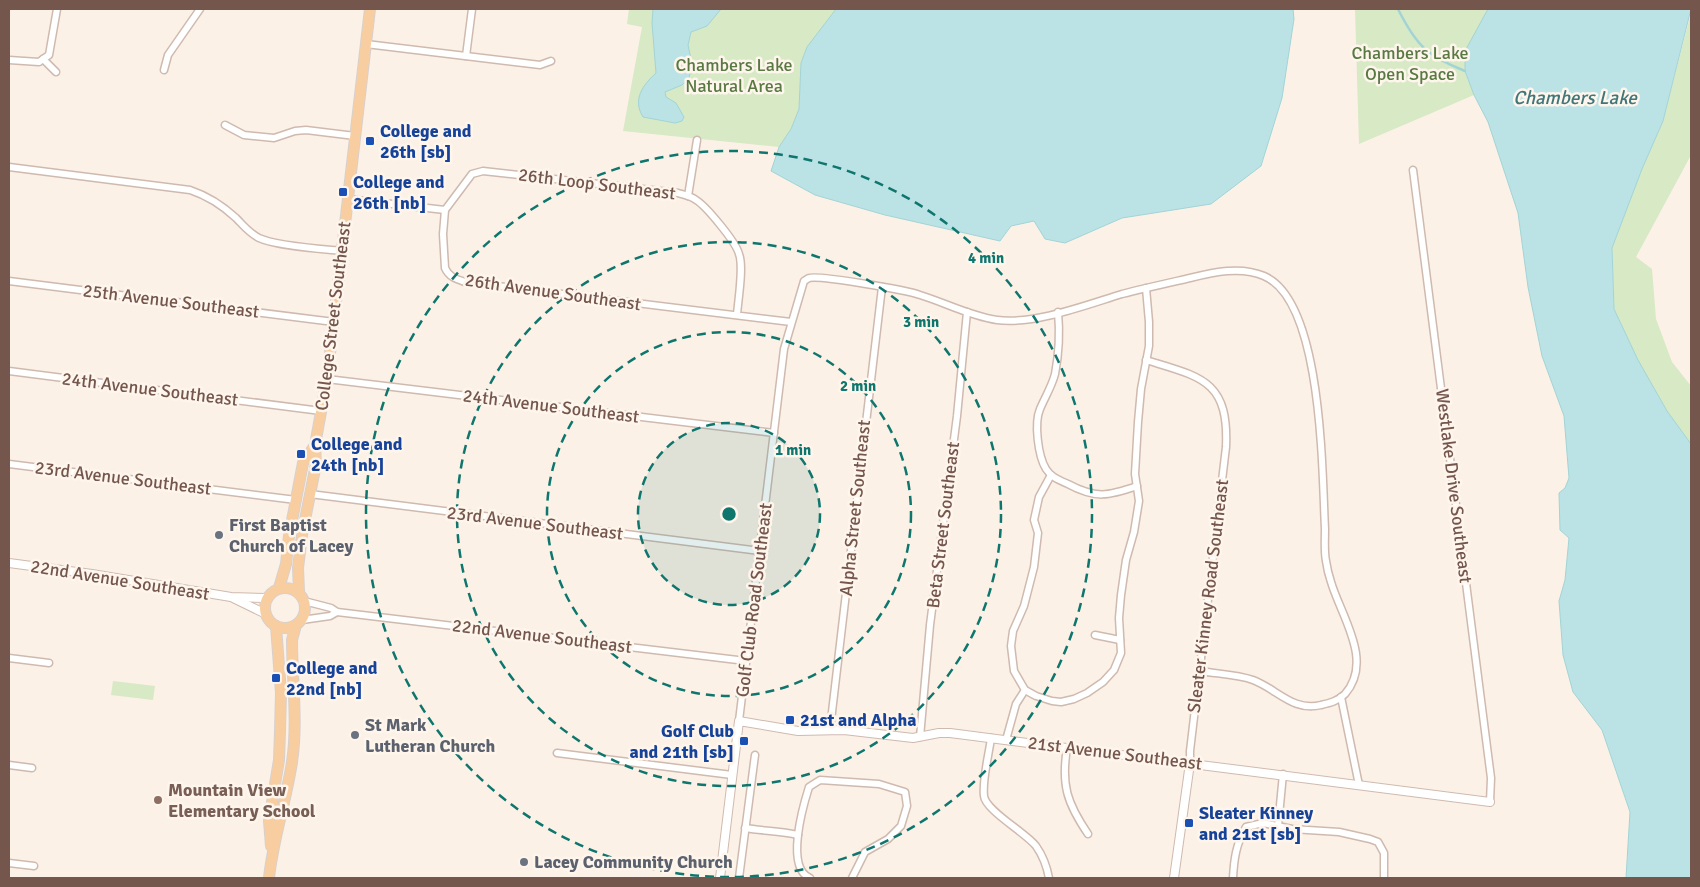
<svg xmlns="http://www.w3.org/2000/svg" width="1700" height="887" font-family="Signika,sans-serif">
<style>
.green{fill:#d7e9c5}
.water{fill:#bbe3e5;stroke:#a2d4d6}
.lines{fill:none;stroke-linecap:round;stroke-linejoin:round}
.stream{stroke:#a2d4d6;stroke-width:2.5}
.minor-casing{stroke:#cfbab0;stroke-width:9}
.tertiary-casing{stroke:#cfbab0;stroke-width:10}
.primary-casing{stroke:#d8d0cd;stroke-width:12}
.minor{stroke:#fff;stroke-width:6}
.tertiary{stroke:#fff;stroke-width:8}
.primary{stroke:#f8cea1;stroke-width:10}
.ring{fill:none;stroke:#0f766e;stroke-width:2.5;stroke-dasharray:9 6}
.transit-dot{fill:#1a4fb4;stroke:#fef5ec;stroke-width:2}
.worship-dot{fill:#6b7280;stroke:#fef5ec;stroke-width:2}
.education-dot{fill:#8d6e63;stroke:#fef5ec;stroke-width:2}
.labels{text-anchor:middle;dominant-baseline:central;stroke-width:5;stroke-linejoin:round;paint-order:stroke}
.park-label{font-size:18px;fill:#597943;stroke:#fef5ec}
.transit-label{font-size:18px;font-weight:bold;fill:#164399;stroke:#fef5ec;text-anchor:start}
.street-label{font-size:18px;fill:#74564c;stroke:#fef5ec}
.worship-label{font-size:18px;font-weight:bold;fill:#5b616d;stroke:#fef5ec;text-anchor:start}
.education-label{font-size:18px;font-weight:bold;fill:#785e54;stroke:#fef5ec;text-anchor:start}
.water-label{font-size:19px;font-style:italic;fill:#407679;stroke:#fef5ec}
.centre{fill:#0f766e;stroke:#fef5ec;stroke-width:2.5}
.ring-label{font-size:15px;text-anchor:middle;font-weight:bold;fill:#0f766e;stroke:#fef5ec;stroke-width:5;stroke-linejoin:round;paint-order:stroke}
</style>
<rect width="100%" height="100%" fill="#fcf1e6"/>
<!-- green -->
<g class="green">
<path d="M629,9h207l-29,38 -6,16 -2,46 -8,20 -12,18 -156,-16 19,-104 -15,-3z"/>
<path d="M1355,9h135l-25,62 9,24 -115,49z"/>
<path d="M1691,13v142l-55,102 16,12 4,50 16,43 19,24v58l-24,-33 -29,-51 -24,-51 -2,-61 30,-79 21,-48z"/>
<path d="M113,681l42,5 -2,14 -42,-5z"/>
</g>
<!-- water -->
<g class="water">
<path d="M653,9h68l-14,17 -16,6 -3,13 4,19 -3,14 -7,7 -17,7 1,5 10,6 8,14 -2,4 -7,2 -32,-6c-11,-18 0,-32 13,-44l-4,-50z"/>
<path d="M836,9h457l1,10 -12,79 -21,68 -50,38 -89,14 -57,25 -20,-4 -11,-18 -23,5 -11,15 -115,-26 -70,-20 -44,-24 8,-24 12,-18 8,-20 2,-46 6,-16z"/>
<path d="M1488,9h203l-28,112 -21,48 -30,79 2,61 24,51 29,51 24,33v434h-65l4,-66 -28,-82 -29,-38 -10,-37 -4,-54 6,-21 4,-42 -9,-8 -1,-37 6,-5 4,-10 -5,-62 -22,-60 -14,-69 -10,-74 -30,-91 -14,-27 -9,-24v-20z"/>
</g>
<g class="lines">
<!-- stream -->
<path class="stream" d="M1398,9c18,36 29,47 67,62"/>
<!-- minor casing -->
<g class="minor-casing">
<g id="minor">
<path d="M366,44l174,21 11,-4"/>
<path d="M466,56l6,-47"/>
<path d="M43,59l13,13"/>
<path d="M9,60l30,2 10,-7 8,-46"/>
<path d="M164,70l4,-15 32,-46"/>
<path d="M225,125l19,10 30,3 21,-7 11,-1 49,6"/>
<path d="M9,167l181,23c18,6 32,15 46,28 7,7 13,15 23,20 17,8 63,11 83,13"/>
<path d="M1413,170l78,608 -1,24"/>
<path d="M688,196l9,-56"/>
<path d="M348,199l97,11"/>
<path d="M9,281l325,41"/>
<path d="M1058,312c2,21 1,41 -3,62 -3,12 -10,23 -15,35 -6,14 -2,47 6,60 5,8 13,11 22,15 28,15 40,12 69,2"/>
<path d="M737,315c1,-15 7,-48 2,-61 -3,-12 -33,-48 -43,-54 -5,-4 -12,-5 -18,-7l-195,-22 -11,3 -27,36 -2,24 2,34c4,9 11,11 20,14l326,40"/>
<path d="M1146,360c55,17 83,20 80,87l-36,304v12"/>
<path d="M9,371l312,40"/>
<path d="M327,379l447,54"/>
<path d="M9,464l287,36"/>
<path d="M310,494l450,57"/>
<path d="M304,601l27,7 6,4 409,49"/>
<path d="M302,620l28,-4 7,-4"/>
<path d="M1095,635l25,5"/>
<path d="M9,658l40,5"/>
<path d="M1025,690l11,6 16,5 9,1 13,-3 13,-6 16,-11 11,-12 7,-17 -2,-35 2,-23 5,-35 8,-28 5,-31 -4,-27 3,-52 3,-33 8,-43v-24l-3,-34"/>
<path d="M1025,690l-11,-19 -3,-25 2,-15 11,-25 10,-39 4,-34 -4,-13 5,-23 12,-22"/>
<path d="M1341,697l18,88"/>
<path d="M739,721l45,-372 20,-68c2,-1 3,-2 5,-3 10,-3 97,12 111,17 26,8 50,21 77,25 37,5 89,-15 125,-26 23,-6 46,-11 68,-16 24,-6 51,-12 74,-2 59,25 58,197 61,253 0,11 -1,22 1,32 1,7 3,15 5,21 10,34 43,79 14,112 -7,7 -15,9 -24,11 -28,7 -44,-16 -68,-25 -17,-6 -36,-6 -53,-9"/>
<path d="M830,729l52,-442"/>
<path d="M920,737l10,-112 27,-209 10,-104"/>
<path d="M991,738c-2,16 -9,42 -7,58 1,14 42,37 52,50 7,10 11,21 13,32"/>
<path d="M1006,740l10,-36 9,-14"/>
<path d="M1067,748c-6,37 0,55 21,86"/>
<path d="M557,753l175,22"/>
<path d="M9,765l23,3"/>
<path d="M1278,826l5,-52"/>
<path d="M745,828c18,3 36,3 53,7"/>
<path d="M9,863l25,3"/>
<path d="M739,878l16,-123"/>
<path d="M810,878c-25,-10 -7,-72 -1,-91l11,-7 59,4 26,8 2,14 -6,20 -13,13 -23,13 -13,26"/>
<path d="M1233,878c1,-19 3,-34 13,-51l17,-4 29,6 47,3 31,7 8,3 6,11v25"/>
</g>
</g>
<!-- tertiary casing -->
<g class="tertiary-casing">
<g id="tertiary">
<path d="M9,563l83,11 139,23 36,1"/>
<path d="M233,598l33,16"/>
<path d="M720,878l19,-157 59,10 46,-1 69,8 26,-5h11l540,69"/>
<path d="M1174,878l16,-115"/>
</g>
</g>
<!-- primary casing -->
<g class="primary-casing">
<g id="primary">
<circle cx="285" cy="608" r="20"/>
<path d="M279,588l7,-24 3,-28 14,-73 12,-18"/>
<path d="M299,592l-1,-24 4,-33 14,-71 -1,-19 12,-66 43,-370"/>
<path d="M271,846l-2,-25 10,-61 1,-29 1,-38 -5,-67"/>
<path d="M269,878c4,-39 17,-76 23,-116 6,-40 0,-81 0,-122l4,-15"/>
</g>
</g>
<!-- minor -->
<use href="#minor" class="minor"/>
<!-- tertiary -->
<use href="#tertiary" class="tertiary"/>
<!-- primary -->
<use href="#primary" class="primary"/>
</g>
<!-- distance rings -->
<circle cx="729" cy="514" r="91" fill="#0f766e" fill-opacity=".12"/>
<g class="ring">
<circle cx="729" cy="514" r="91"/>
<circle cx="729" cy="514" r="182"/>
<circle cx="729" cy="514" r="272"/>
<circle cx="729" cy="514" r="363"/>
</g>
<!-- markers -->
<g class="transit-dot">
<rect x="365" y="136" width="10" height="10" rx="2.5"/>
<rect x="338" y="187" width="10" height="10" rx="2.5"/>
<rect x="296" y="449" width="10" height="10" rx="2.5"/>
<rect x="271" y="673" width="10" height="10" rx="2.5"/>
<rect x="785" y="715" width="10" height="10" rx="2.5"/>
<rect x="739" y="736" width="10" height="10" rx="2.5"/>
<rect x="1184" y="818" width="10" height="10" rx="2.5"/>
</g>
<g class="worship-dot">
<circle cx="219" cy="535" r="5"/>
<circle cx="355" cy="735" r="5"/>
<circle cx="524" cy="862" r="5"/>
</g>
<circle class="education-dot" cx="158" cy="800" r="5"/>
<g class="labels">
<!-- park labels -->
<g class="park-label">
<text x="1410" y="53">Chambers Lake<tspan x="1410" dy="21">Open Space</tspan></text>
<text x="734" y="65">Chambers Lake<tspan x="734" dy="21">Natural Area</tspan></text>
</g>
<!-- transit labels -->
<g class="transit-label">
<text x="380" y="131">College and<tspan x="380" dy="21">26th [sb]</tspan></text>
<text x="353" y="182">College and<tspan x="353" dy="21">26th [nb]</tspan></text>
<text x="311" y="444">College and<tspan x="311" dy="21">24th [nb]</tspan></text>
<text x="286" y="668">College and<tspan x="286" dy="21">22nd [nb]</tspan></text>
<text x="800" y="720">21st and Alpha</text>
<text x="734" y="731" text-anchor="end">Golf Club<tspan x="734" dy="21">and 21th [sb]</tspan></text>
<text x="1199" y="813">Sleater Kinney<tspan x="1199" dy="21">and 21st [sb]</tspan></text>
</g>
<!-- street labels -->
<g class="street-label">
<text transform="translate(597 184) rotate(7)">26th Loop Southeast</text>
<text transform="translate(553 292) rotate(8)">26th Avenue Southeast</text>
<text transform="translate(171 301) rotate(7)">25th Avenue Southeast</text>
<text transform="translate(333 316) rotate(-83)">College Street Southeast</text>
<text transform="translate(150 389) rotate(7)">24th Avenue Southeast</text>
<text transform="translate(551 406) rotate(7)">24th Avenue Southeast</text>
<text transform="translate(123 478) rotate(7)">23rd Avenue Southeast</text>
<text transform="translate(1454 486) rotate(83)">Westlake Drive Southeast</text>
<text transform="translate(855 508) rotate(-84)">Alpha Street Southeast</text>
<text transform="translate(535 523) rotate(7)">23rd Avenue Southeast</text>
<text transform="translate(943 525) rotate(-83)">Beta Street Southeast</text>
<text transform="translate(120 580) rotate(9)">22nd Avenue Southeast</text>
<text transform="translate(1208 596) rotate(-83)">Sleater Kinney Road Southeast</text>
<text transform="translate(754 600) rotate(-83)">Golf Club Road Southeast</text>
<text transform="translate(542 636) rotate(7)">22nd Avenue Southeast</text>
<text transform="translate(1115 753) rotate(7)">21st Avenue Southeast</text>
</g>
<!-- worship labels -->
<g class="worship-label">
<text x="229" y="525">First Baptist<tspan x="229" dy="21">Church of Lacey</tspan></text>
<text x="365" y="725">St Mark<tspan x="365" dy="21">Lutheran Church</tspan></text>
<text x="534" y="862">Lacey Community Church</text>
</g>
<!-- education labels -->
<g class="education-label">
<text x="168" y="790">Mountain View<tspan x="168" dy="21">Elementary School</tspan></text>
</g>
<!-- water labels -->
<g class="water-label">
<text x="1575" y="98">Chambers Lake</text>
</g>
</g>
<circle cx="729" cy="514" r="8" class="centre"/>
<g class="ring-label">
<text x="986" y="263">4 min</text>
<text x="921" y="327">3 min</text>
<text x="858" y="391">2 min</text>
<text x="793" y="455">1 min</text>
</g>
<!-- border -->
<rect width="1700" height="887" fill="none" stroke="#74564c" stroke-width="20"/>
</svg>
